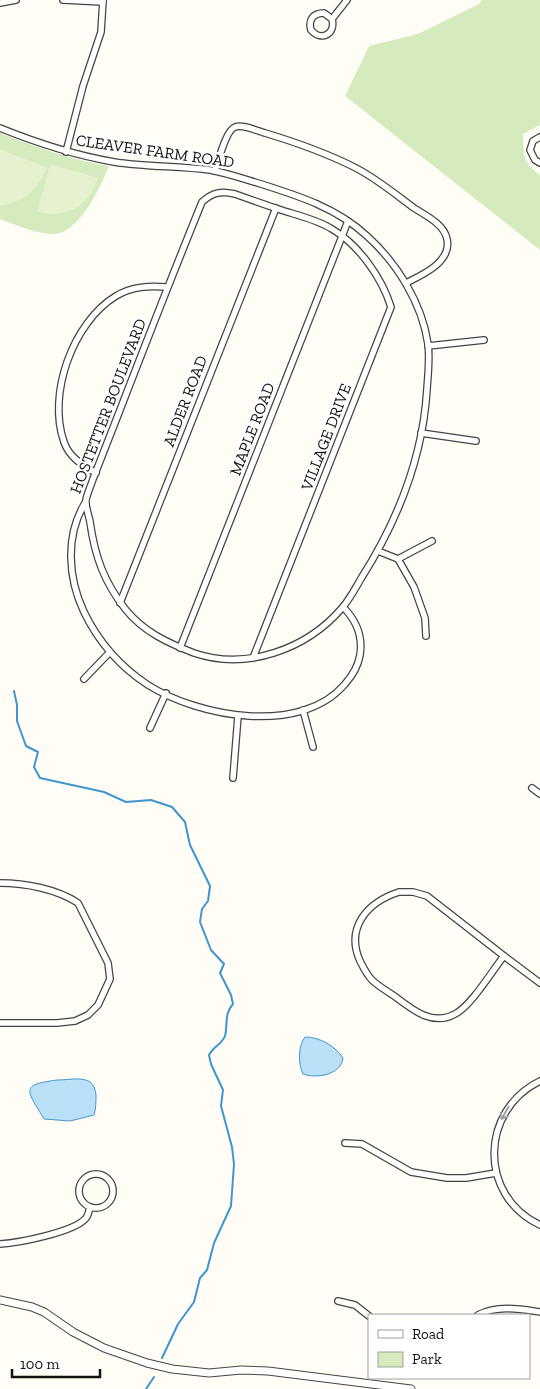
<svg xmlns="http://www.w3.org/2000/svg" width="540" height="1389" font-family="'Zilla Slab',serif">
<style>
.green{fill:#d5ebbd}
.pitch{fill:#e6f2cf}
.water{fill:#b9e0f7;stroke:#3f96cf}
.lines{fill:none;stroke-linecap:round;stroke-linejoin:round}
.stream{stroke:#3f96cf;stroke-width:2}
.minor-casing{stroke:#444;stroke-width:8}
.tertiary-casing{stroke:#444;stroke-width:9}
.minor{stroke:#fff;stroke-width:5.5}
.tertiary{stroke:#fff;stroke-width:7}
.oneway{stroke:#a0a0a0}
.labels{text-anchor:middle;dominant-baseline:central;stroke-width:5;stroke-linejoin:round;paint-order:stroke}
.street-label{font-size:16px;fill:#111;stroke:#fff}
</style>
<rect width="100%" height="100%" fill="#fffdf5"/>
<!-- green -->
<g class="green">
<path d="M482,0h58v125l-17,9c1,21 -1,28 17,41v75l-195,-154 24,-50 49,-12 61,-30z"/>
<path d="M0,133c36,14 71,27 109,33 -9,21 -24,55 -46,66 -14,7 -48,-7 -63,-13z"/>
</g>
<!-- pitch -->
<g class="pitch">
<path d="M0,149l47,19c-9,21 -24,35 -47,37z"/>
<path d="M53,165l45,13c-8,28 -33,42 -61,33l13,-45z"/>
</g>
<!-- water -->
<g class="water">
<path d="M305,1037c15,0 30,9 38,21 -2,17 -27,21 -40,16 -5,-10 -5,-28 2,-37z"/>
<path d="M57,1080c17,0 37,-7 39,15 0,8 0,13 -2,20l-24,6 -26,-2c-17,-29 -25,-34 13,-39z"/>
</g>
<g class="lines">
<!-- stream -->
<g class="stream">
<path d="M14,691l3,14v16l9,25 12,6 -4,15 6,11 64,14 22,10 25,-2 21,7 13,15 5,23 20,41 -2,15 -6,8 -2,13 11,28 13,14 -4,9 11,22 2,9c-9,10 -5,20 -8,32 -3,8 -12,11 -16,19l2,9 12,26 -2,16 11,41 2,17 -3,42 -17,37 -7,27 -7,8 -6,24 -16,22 -16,34"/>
<path d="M146,1389l8,-12"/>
</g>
<!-- minor casing -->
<g class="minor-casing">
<g id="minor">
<path d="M63,0l40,2"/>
<path d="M0,3l16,-3"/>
<path d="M332,19l-8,-6c-11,0 -16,7 -13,17 10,12 25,4 21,-11l15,-19"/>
<path d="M0,128c37,15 74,27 114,34 32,5 64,4 96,8 17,3 34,9 51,14 38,12 76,24 106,52 30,27 55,67 61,108 2,14 0,30 -1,45 -4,67 -29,131 -65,188 -6,10 -12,22 -20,31 -35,41 -95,63 -148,45 -26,-10 -50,-21 -68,-43 -22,-28 -31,-53 -36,-88 -1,-7 -5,-15 -4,-22 1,-7 5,-14 7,-21 9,-23 18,-46 27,-69 27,-70 54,-139 82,-208 11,-10 19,-11 33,-8 14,5 28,10 43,15 18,6 38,10 54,20 27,16 50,49 59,78l-138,351"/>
<path d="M540,137l-7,4 -3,9 5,10 5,3"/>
<path d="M66,152l17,-66 18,-54 2,-32"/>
<path d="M215,171c3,-9 11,-41 20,-44 8,-3 22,4 30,6 30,9 61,20 89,34 22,11 41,27 60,41 11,7 30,16 33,31 5,23 -25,36 -41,44"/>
<path d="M428,346l56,-6"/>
<path d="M421,433l55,8"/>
<path d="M96,473c-14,-8 -27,-16 -32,-31 -17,-48 9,-120 52,-146 16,-10 33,-10 51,-9"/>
<path d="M85,503c-20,33 -17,75 -1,109 15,31 35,54 64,73 51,32 153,51 197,-1 8,-9 13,-17 15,-29 3,-19 -4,-35 -17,-48"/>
<path d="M378,551l20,8 16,28 11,31 1,18"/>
<path d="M398,559l34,-18"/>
<path d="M120,603l156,-395"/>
<path d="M180,648l168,-427"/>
<path d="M84,679l25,-26"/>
<path d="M303,710l10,37"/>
<path d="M150,728l16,-35"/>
<path d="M233,778l5,-62"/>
<path d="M532,788l8,6"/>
<path d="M0,883c25,0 57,6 78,20l30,60 2,16 -12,26 -10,10 -13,6 -18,2h-57"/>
<path d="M399,892h14l14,4 77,60c-12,15 -33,50 -49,58 -22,12 -41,-3 -58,-16 -8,-6 -18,-11 -25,-18 -5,-5 -9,-13 -12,-19 -15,-34 8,-59 39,-69z"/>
<path d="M504,956l36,27"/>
<path d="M540,1081c-60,29 -62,115 0,144"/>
<path d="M345,1143l17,1 49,28 36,6h19l30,-5"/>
<circle cx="96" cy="1191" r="17"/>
<path d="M0,1244c18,-1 75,-12 86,-26 2,-2 3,-7 4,-11"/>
<path d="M338,1301l17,4 14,11"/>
<path d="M478,1315c20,-10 41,-6 62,-3"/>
</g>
</g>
<!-- tertiary casing -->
<g class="tertiary-casing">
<path id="tertiary" d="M0,1300l32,7 12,5 29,20 31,16 43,15 25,6 37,4 32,-3 27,1 143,18"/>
</g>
<!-- minor -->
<use href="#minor" class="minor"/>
<!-- tertiary -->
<use href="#tertiary" class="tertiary"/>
</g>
<!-- one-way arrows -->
<defs><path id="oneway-shaft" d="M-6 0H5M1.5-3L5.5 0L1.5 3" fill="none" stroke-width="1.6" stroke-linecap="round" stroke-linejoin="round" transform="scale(1.25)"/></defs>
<use class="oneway" href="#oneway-shaft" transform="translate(505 1113) rotate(120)"/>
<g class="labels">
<!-- street labels -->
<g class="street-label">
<text transform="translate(155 151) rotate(8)">CLEAVER FARM ROAD</text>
<text transform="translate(185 401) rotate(-69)">ALDER ROAD</text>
<text transform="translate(108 406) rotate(-69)">HOSTETTER BOULEVARD</text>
<text transform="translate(252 429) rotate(-69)">MAPLE ROAD</text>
<text transform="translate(326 437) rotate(-69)">VILLAGE DRIVE</text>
</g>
</g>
<!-- legend -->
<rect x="368" y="1314" width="162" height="65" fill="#ffffff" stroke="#a0a0a0"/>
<rect x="378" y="1330" width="25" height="8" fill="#ffffff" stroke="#a0a0a0"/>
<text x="412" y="1339" font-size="15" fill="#111111">Road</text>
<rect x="378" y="1352" width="25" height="15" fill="#d5ebbd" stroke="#a0a0a0"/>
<text x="412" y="1364" font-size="15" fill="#111111">Park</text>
<!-- scale -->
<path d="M12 1369v8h88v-8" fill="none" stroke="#111111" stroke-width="2.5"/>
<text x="20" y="1369" font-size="15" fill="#111111" stroke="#ffffff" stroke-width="4" paint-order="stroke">100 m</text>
</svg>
